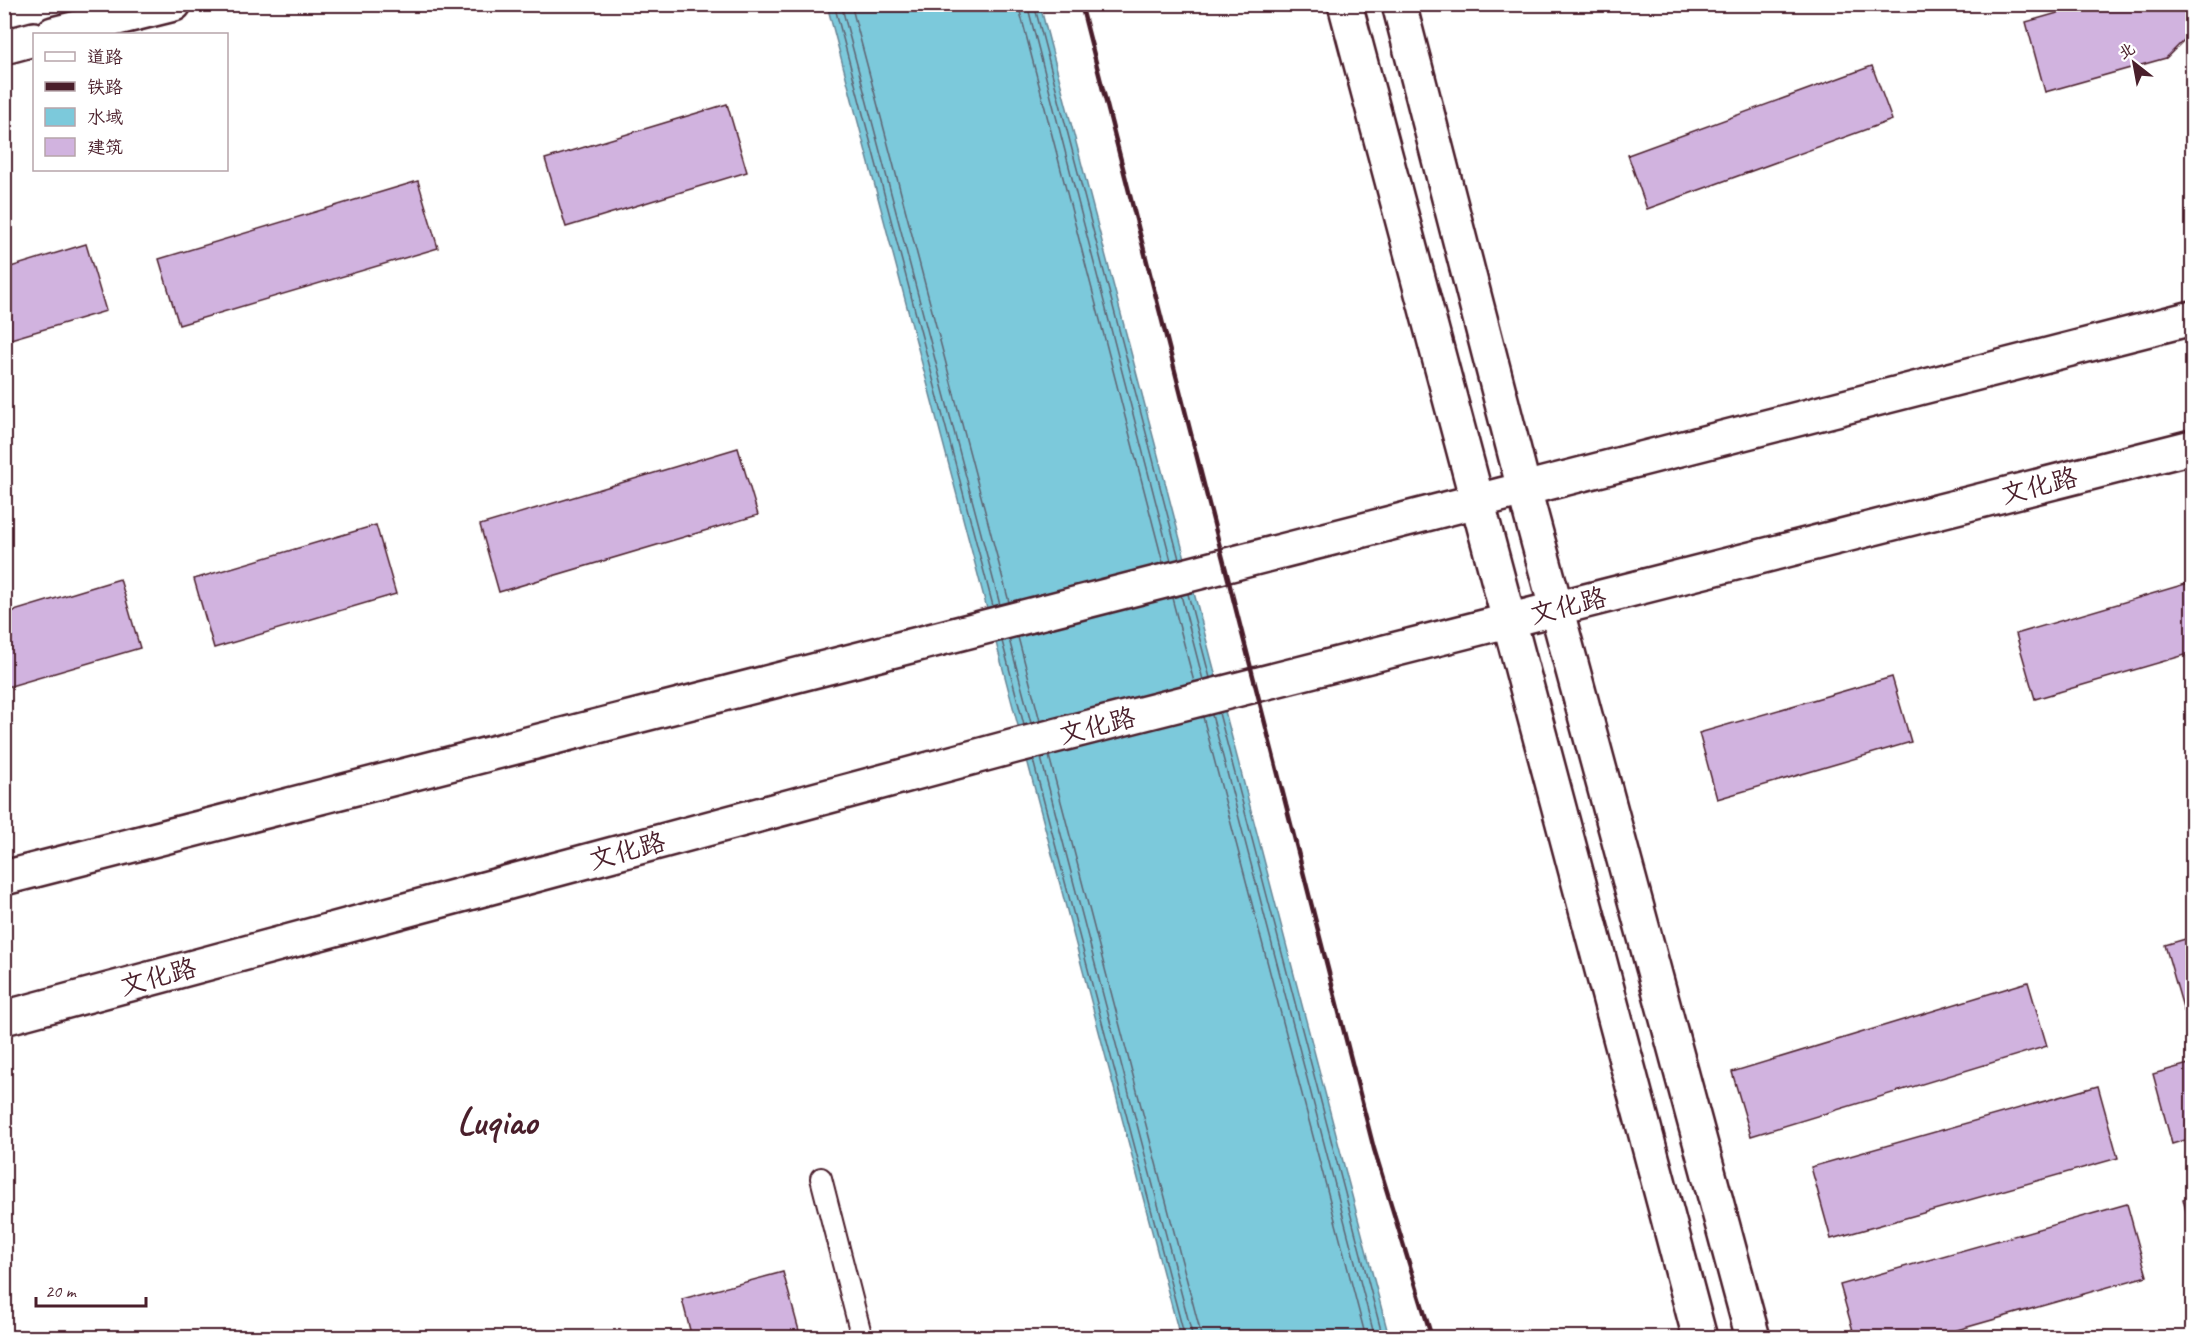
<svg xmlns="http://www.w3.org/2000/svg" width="2197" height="1342" font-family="Caveat,'LXGW WenKai TC',sans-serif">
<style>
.water{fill:#7cc9db;stroke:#688595;stroke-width:1.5}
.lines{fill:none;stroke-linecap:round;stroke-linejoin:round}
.shore{stroke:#5e6371;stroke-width:1.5}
.building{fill:#d1b3df;stroke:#4a1f2b;stroke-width:1.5}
.service-casing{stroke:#4a1f2b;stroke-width:24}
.minor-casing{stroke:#4a1f2b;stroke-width:38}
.tertiary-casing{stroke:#4a1f2b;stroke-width:38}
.secondary-casing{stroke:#4a1f2b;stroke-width:38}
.service{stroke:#fff;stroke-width:20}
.minor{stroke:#fff;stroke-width:33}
.tertiary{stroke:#fff;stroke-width:33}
.secondary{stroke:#fff;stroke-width:33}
.rail{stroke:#4a1f2b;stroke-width:4.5}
.labels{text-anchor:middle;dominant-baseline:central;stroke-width:5;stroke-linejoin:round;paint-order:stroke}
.street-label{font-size:26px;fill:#4a1f2b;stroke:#fff}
.town-label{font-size:38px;font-weight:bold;fill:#4a1f2b;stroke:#fff}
</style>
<rect width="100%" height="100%" fill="#fff"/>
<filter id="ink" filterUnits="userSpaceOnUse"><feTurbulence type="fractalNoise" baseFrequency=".0167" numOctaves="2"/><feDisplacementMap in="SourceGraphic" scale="12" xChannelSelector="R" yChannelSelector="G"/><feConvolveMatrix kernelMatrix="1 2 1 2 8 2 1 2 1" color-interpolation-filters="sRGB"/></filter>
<g filter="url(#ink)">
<!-- water -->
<path class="water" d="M827,5h213l349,1332h-209z"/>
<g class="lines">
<!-- shore -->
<g class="shore">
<path d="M834,4l159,602"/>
<path d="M841,4l159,601"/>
<path d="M851,4l158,598"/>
<path d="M1018,4l145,559"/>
<path d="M1027,4l144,557"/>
<path d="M1034,4l145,555"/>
<path d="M1188,594l22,84"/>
<path d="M1181,595l22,85"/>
<path d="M1172,598l22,84"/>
<path d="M1018,637l22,84"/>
<path d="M1009,639l22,84"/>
<path d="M1002,641l22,84"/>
<path d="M1219,713l164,625"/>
<path d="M1212,715l163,623"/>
<path d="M1203,717l163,621"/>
<path d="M1049,756l153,582"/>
<path d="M1041,758l152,580"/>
<path d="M1033,760l152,578"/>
</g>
</g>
<!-- building -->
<g class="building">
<path d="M2089,4h103v28l-26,26 -121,34 -19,-70z"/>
<path d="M1872,66l20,54 -245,89 -19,-54z"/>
<path d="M727,104l20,68 -181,55 -21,-68z"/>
<path d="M418,181l20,67 -259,77 -20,-66z"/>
<path d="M86,244l20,67 -102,30v-72z"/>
<path d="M738,448l20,67 -259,77 -19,-67z"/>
<path d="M376,525l20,69 -182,54 -20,-69z"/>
<path d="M120,579l20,69 -136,40v-74z"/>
<path d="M2192,582v71l-157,46 -19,-65z"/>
<path d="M1892,677l19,65 -194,57 -18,-66z"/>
<path d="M2192,937v71l-8,3 -19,-66z"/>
<path d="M2028,982l19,64 -296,90 -19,-64z"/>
<path d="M2192,1063v75l-20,6 -19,-70z"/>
<path d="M2098,1086l20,72 -287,81 -20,-72z"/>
<path d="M2192,1196v39l-9,-36z"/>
<path d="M2127,1204l20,72 -218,62h-74l-15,-53z"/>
<path d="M783,1272l18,66h-109l-10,-39z"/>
</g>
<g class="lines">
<!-- service casing -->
<g class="service-casing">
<path id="service" d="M821,1178l41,160"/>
</g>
<!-- minor casing -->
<g class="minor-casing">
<g id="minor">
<path d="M53,34l121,-30"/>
<path d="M4,47l30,-8"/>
</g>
</g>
<!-- tertiary casing -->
<g class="tertiary-casing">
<g id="tertiary">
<path d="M1345,4l355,1334"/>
<path d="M1399,4l125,485 229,849"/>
</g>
</g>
<!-- secondary casing -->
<g class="secondary-casing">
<g id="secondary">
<path d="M4,878l2188,-560"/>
<path d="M4,1018l1011,-272 1177,-299"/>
</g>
</g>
<!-- service -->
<use href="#service" class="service"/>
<!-- minor -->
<use href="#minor" class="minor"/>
<!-- tertiary -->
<use href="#tertiary" class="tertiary"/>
<!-- secondary -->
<use href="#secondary" class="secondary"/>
<!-- rail -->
<path class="rail" d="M1081,4l293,1145 58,189"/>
</g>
</g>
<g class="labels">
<!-- street labels -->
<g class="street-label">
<text transform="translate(2039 486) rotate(-14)">文化路</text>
<text transform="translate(1568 606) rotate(-14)">文化路</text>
<text transform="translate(1097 726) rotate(-14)">文化路</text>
<text transform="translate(627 851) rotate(-15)">文化路</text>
<text transform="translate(158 977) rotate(-15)">文化路</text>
</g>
<!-- town labels -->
<g class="town-label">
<text x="497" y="1121">Luqiao</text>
</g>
</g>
<!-- margin -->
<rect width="2197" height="1342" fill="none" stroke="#fff" stroke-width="24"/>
<rect x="12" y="12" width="2173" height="1318" fill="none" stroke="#4a1f2b" stroke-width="2" filter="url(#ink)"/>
<!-- legend -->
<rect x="33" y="33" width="195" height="138" fill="#ffffff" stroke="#b7a5aa" stroke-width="1.5"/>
<rect x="45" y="52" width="30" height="9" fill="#ffffff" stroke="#b7a5aa" stroke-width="1.5"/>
<text x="87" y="63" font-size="18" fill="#4a1f2b">道路</text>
<rect x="45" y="82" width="30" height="9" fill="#4a1f2b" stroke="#b7a5aa" stroke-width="1.5"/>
<text x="87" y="93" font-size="18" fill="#4a1f2b">铁路</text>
<rect x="45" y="108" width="30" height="18" fill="#7cc9db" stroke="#b7a5aa" stroke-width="1.5"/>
<text x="87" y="123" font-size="18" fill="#4a1f2b">水域</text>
<rect x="45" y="138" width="30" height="18" fill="#d1b3df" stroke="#b7a5aa" stroke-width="1.5"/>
<text x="87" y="153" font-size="18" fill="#4a1f2b">建筑</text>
<!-- north arrow -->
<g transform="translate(2134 63) rotate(329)" stroke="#ffffff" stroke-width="4.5" paint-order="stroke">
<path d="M0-4.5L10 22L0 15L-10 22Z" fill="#4a1f2b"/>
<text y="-9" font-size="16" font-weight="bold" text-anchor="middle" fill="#4a1f2b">北</text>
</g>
<!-- scale -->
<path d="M36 1297v9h110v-9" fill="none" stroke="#4a1f2b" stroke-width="3"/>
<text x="45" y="1297" font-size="18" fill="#4a1f2b" stroke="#ffffff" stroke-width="4.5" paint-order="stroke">20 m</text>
</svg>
